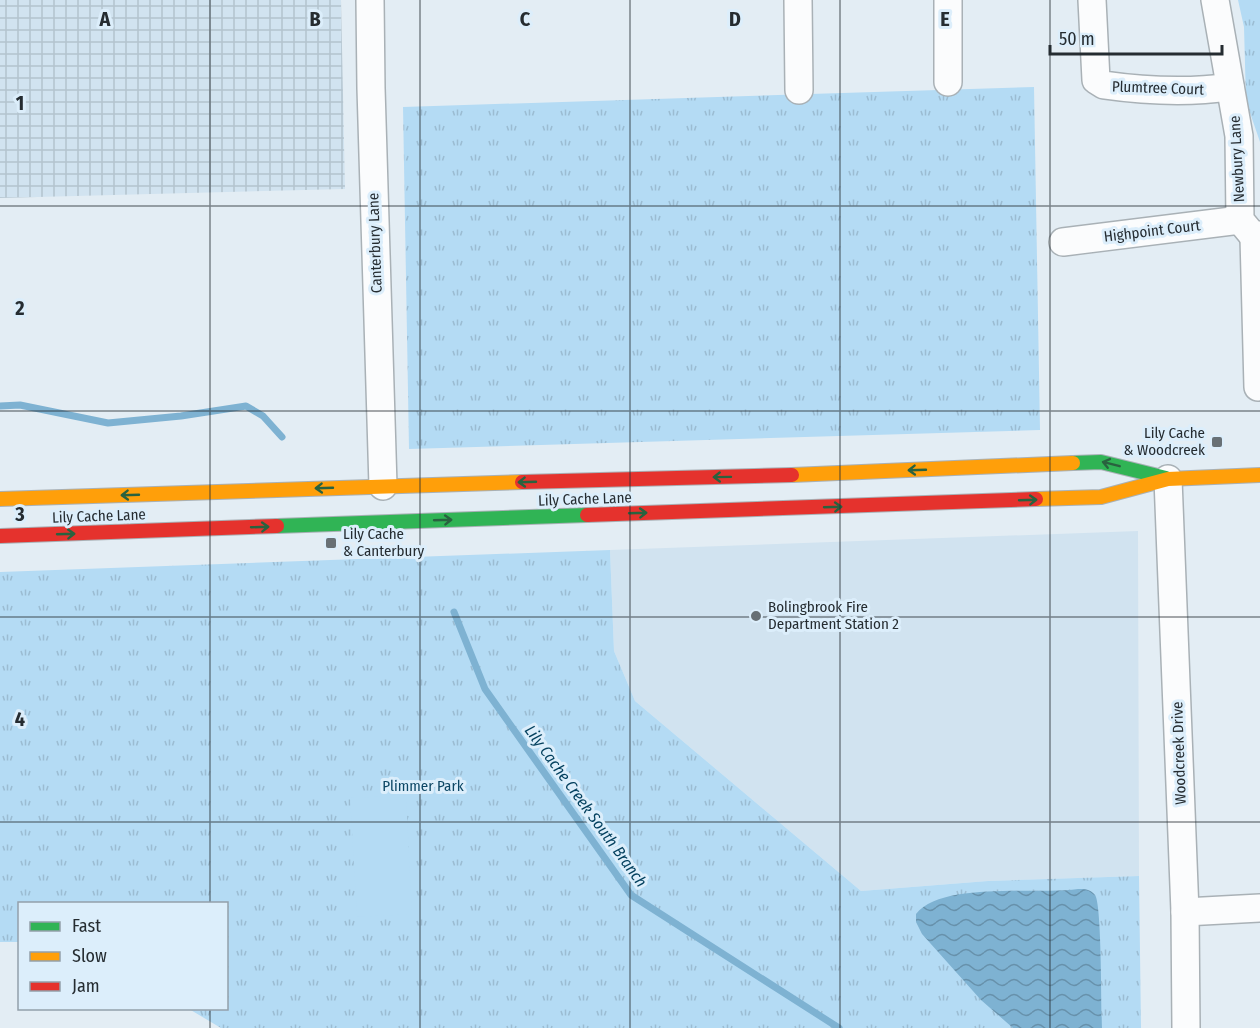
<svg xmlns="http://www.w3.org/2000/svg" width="1260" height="1028" font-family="'Fira Sans Condensed',sans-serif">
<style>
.built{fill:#d1e3f0}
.industrial{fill:url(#industrial-grid)}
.grass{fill:url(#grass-tufts)}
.garden{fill:#b4dbf4}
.water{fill:url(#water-waves)}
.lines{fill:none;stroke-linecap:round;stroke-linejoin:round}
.stream{stroke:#7eb2d2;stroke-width:7}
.street-casing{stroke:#a9b1b6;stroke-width:30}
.fast-casing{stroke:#a9b1b6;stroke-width:16}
.slow-casing{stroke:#a9b1b6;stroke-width:16}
.jam-casing{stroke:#a9b1b6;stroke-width:16}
.street{stroke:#fbfcfd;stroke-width:27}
.fast{stroke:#30b455;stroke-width:14}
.slow{stroke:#ff9f0a;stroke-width:14}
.jam{stroke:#e5322d;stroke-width:14}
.oneway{stroke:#29623f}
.grid{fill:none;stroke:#252c31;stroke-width:1.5;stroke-opacity:0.55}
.poi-dot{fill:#687075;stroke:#dceefb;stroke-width:2}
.labels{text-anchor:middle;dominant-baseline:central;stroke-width:6;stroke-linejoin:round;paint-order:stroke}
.street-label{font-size:15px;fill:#252c31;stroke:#dceefb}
.poi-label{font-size:15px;fill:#252c31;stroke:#dceefb;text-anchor:start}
.park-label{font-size:15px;fill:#0c4664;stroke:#dceefb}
.water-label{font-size:16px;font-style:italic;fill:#023f5d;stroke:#dceefb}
.grid-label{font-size:20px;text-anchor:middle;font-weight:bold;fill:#252c31;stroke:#dceefb;stroke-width:6;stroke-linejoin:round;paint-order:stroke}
</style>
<defs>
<pattern id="industrial-grid" width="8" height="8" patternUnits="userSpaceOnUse" patternTransform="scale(1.5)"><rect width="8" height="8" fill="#d1e3f0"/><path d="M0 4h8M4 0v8" fill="none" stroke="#b3c3ce"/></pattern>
<pattern id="grass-tufts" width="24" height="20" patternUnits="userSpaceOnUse" patternTransform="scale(1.5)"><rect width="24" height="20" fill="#b4dbf4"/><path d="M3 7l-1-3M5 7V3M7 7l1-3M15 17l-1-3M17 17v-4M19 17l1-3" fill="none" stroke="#9bbcd2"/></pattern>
<pattern id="water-waves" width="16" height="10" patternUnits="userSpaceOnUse" patternTransform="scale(1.5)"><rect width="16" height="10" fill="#7eb2d2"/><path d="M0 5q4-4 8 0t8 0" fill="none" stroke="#6791ab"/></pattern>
</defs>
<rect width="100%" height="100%" fill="#e3edf4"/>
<!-- built -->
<path class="built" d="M1138,531l1,345 -151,5 -127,10 -226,-190 -21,-50 -4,-101z"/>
<!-- industrial -->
<path class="industrial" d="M0,0h341l4,189 -345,9z"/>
<!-- grass -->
<g class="grass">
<path d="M1238,0h22v142l-14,-41 -2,-74z"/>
<path d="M1034,87l6,343 -631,19 -6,-342z"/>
<path d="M610,550l4,101 21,50 226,190 127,-10 151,-5 2,152h-920l-32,-19 37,-1v-104h-206l-1,38h-19v-370z"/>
</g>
<!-- garden -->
<path class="garden" d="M406,795l6,119 -55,3 -7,-119z"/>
<!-- water -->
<path class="water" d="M1078,889c7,0 12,0 17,6 7,9 6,114 7,133h-89l-32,-28 -59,-66 -6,-12v-8c26,-33 122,-19 162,-25z"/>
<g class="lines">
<!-- stream -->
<g class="stream">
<path d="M0,406l20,-1 88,18 73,-7 65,-10 17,10 19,21"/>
<path d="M454,612l31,77 146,206 208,133"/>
</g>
<!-- street casing -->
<g class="street-casing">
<g id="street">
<path d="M370,0l1,88 12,398"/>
<path d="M798,0l1,90"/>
<path d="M948,0v82"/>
<path d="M1092,0l4,80 8,5c42,6 84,8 126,2"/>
<path d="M1215,0l24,136 1,84 14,17 6,-2"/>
<path d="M1254,237l4,150"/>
<path d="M1063,242l177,-22"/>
<path d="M1168,479l17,433 1,116"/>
<path d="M1185,912l75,-4"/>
</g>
</g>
<!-- fast casing -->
<g class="fast-casing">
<g id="fast">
<path d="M1073,463l28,-1 65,16"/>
<path d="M277,526l310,-11"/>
</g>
</g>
<!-- slow casing -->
<g class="slow-casing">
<g id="slow">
<path d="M792,475l281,-12"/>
<path d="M0,499l522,-17"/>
<path d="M1036,499l65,-2 67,-18 92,-4"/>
</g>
</g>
<!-- jam casing -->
<g class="jam-casing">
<g id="jam">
<path d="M522,482l270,-7"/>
<path d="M587,515l449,-16"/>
<path d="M0,536l277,-10"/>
</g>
</g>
<!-- street -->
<use href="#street" class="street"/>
<!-- fast -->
<use href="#fast" class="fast"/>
<!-- slow -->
<use href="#slow" class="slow"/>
<!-- jam -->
<use href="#jam" class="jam"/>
</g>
<!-- one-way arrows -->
<defs><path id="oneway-shaft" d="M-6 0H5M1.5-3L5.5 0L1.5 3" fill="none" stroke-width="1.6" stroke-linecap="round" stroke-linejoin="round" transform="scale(1.5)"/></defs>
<g class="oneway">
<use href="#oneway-shaft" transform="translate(1111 464) rotate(-166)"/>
<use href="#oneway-shaft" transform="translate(917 470) rotate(178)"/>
<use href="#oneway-shaft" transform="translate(722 477) rotate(179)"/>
<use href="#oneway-shaft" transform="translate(527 482) rotate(178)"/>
<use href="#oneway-shaft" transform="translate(324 488) rotate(178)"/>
<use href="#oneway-shaft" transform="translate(130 495) rotate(178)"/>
<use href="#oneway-shaft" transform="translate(1028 500) rotate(-2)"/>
<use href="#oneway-shaft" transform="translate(833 507) rotate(-2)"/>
<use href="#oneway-shaft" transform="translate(638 513) rotate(-2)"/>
<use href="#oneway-shaft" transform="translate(443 520) rotate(-2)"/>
<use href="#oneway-shaft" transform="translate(260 527) rotate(-2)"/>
<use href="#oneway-shaft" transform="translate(66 534) rotate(-2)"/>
</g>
<!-- grid -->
<path class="grid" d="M210,0v904M420,0v1028M630,0v1028M840,0v1028M1050,0v1028M0,206h1260M0,411h1260M0,617h1260M0,822h1260M210,1008v20"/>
<!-- markers -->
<g class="poi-dot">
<rect x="1211" y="436" width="12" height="12" rx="3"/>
<rect x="325" y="537" width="12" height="12" rx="3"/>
<circle cx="756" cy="616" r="6"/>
</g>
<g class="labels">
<!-- street labels -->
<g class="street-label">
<text transform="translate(1158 88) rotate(2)">Plumtree Court</text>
<text transform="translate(1237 159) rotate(-93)">Newbury Lane</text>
<text transform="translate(1152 231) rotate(-7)">Highpoint Court</text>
<text transform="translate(375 243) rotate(-92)">Canterbury Lane</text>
<text transform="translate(585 499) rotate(-2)">Lily Cache Lane</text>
<text transform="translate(99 516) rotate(-2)">Lily Cache Lane</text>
<text transform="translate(1179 753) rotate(-92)">Woodcreek Drive</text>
</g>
<!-- poi labels -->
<g class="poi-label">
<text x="1205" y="433" text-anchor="end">Lily Cache<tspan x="1205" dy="17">&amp; Woodcreek</tspan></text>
<text x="343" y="534">Lily Cache<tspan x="343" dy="17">&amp; Canterbury</tspan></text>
<text x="768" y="607">Bolingbrook Fire<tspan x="768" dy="17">Department Station 2</tspan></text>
</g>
<!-- park labels -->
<g class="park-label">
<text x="423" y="786">Plimmer Park</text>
</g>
<!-- water labels -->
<g class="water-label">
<text transform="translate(586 806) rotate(54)">Lily Cache Creek South Branch</text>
</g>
</g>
<g class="grid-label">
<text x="105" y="26">A</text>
<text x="315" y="26">B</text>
<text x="525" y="26">C</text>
<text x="735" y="26">D</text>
<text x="945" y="26">E</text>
<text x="20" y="110">1</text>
<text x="20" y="315">2</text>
<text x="20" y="521">3</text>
<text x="20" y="726">4</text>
</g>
<!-- legend -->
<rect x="18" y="902" width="210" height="108" fill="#dceefb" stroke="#93a0aa" stroke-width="1.5"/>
<rect x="30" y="922" width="30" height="9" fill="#30b455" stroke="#93a0aa" stroke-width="1.5"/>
<text x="72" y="932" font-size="18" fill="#252c31">Fast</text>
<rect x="30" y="952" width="30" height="9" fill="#ff9f0a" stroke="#93a0aa" stroke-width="1.5"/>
<text x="72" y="962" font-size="18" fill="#252c31">Slow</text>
<rect x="30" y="982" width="30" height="9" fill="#e5322d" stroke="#93a0aa" stroke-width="1.5"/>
<text x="72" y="992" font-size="18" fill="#252c31">Jam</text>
<!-- scale -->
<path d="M1050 45v9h172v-9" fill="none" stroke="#252c31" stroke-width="3"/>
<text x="1059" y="45" font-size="18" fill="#252c31" stroke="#dceefb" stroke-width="4.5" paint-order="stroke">50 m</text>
</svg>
